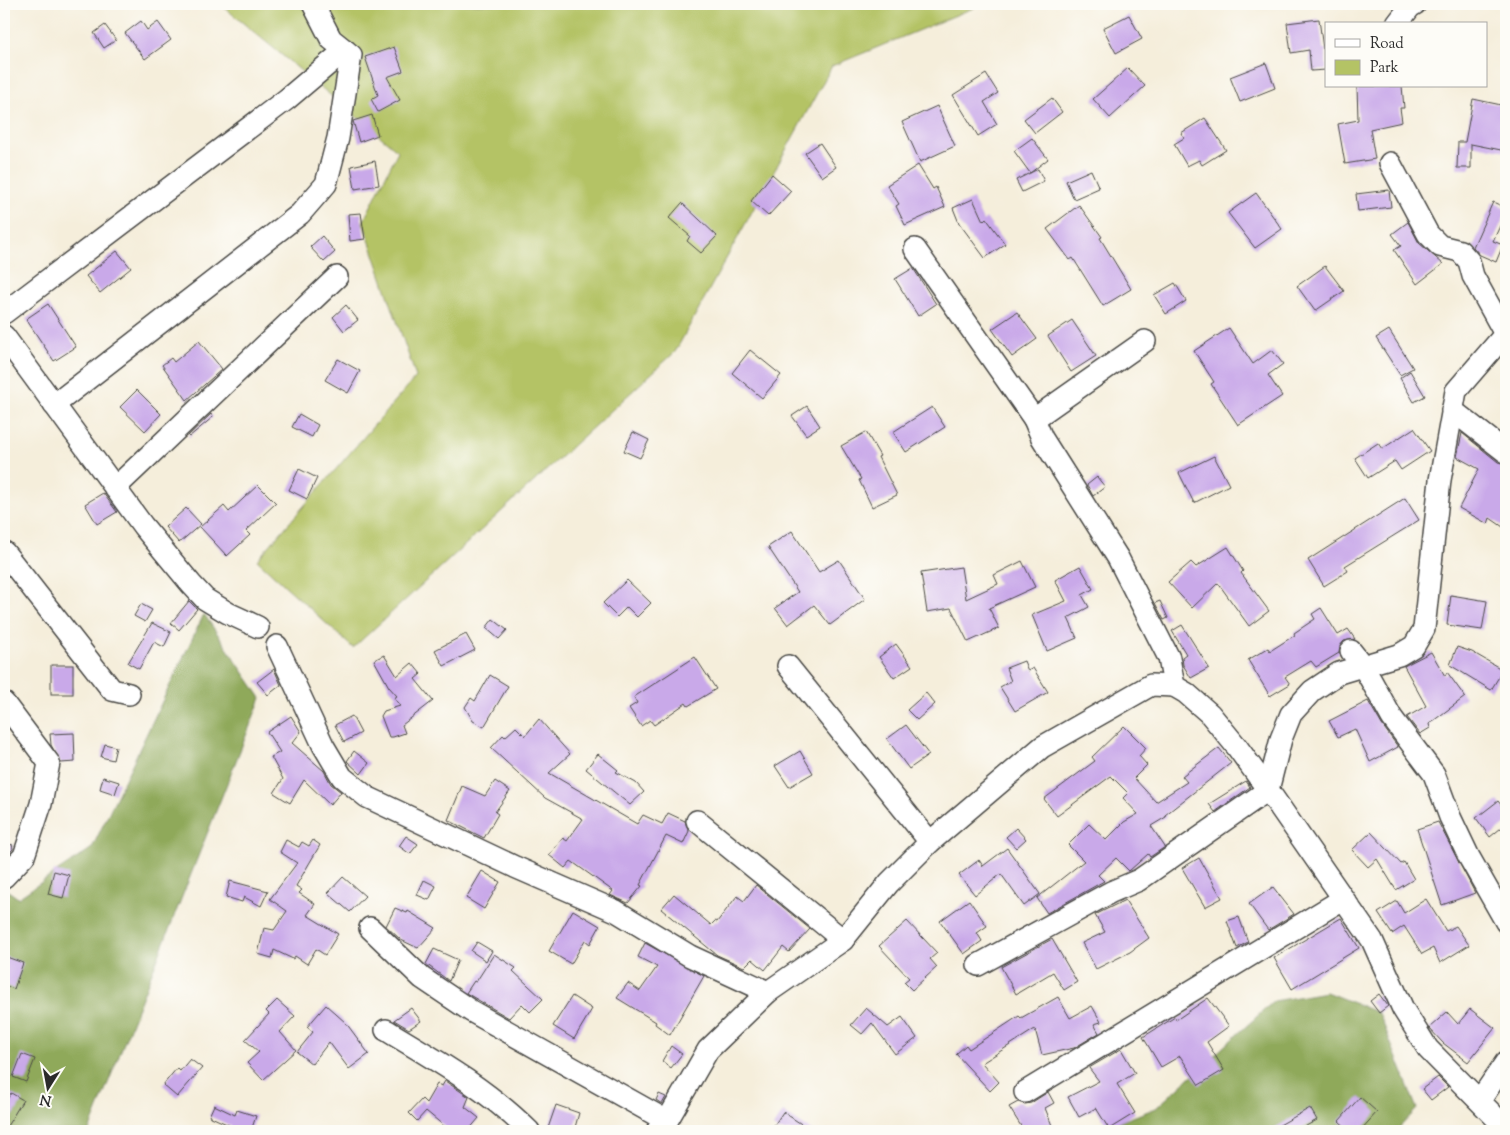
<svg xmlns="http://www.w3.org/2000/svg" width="1510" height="1135" font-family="'Sorts Mill Goudy',serif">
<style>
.green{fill:#b4c365;stroke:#707748}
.forest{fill:#8fa95a;stroke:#5d6a42}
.building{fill:#c9a9e9}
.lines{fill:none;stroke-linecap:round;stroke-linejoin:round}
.minor-casing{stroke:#494845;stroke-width:24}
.minor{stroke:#fff;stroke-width:21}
</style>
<rect width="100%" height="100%" fill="#fdfcf7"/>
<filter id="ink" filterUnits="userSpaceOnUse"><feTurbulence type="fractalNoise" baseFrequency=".02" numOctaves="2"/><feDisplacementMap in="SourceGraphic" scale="10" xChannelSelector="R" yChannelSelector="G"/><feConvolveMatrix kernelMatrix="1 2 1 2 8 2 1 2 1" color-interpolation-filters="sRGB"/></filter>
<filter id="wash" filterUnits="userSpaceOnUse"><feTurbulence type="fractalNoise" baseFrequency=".0096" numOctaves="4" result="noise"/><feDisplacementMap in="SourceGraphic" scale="20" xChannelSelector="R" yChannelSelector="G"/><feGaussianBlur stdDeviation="1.12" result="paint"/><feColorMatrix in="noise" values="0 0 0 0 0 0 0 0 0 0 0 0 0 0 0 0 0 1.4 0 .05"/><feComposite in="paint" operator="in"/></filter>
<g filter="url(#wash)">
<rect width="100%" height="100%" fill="#f5eedb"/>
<!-- green -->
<path class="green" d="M220,4h763l-151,62 -157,286 -322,296 -96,-88 159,-183 -53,-155 35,-71z"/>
<!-- forest -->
<g class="forest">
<path d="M204,614l57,84 -172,433h-85v-243l14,10 74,-50z"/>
<path d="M1326,992l53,21 38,96 -21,22h-300l60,-23 118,-107z"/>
</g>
<g id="blocks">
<!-- building -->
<g class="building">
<path d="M1129,15l13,24 -26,14 -13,-25z"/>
<path d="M1319,19l4,30h3v21l-15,1 -2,-21 -18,3 -4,-30z"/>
<path d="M141,21l6,9 11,-8 13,18 -26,19 -20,-26z"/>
<path d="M105,25l11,15 -12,8 -10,-15z"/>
<path d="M394,47l9,24 -16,6 13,23 -22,12 -7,-13 7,-4 -13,-38z"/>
<path d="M1266,63l9,25 -35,14 -10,-25z"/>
<path d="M1128,68l17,18 -35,32 -17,-19z"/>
<path d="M986,74l12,19 -14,9 13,22 -19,12 -25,-41z"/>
<path d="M1357,86h45l2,22h-4l2,14 -32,7 5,30 -30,5 -7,-40 20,-4z"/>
<path d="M1052,98l10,14 -27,21 -11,-14z"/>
<path d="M1473,99l33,7v45l-35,-7v24h-14l1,-26h7z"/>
<path d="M937,106l18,40 -35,16 -18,-40z"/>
<path d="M372,115l6,20 -19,7 -6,-21z"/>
<path d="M1205,118l21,32 -24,15 -3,-5 -12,6 -13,-22 10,-6 -3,-5z"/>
<path d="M1032,138l16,21 -18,14 -16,-22z"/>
<path d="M820,143l16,24 -14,10 -17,-24z"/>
<path d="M375,161l4,24 -24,4 -4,-23z"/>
<path d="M918,165l15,24 3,-2 9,20 -40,18 -9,-19 3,-2 -12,-19z"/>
<path d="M1038,169l6,12 -22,11 -6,-12z"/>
<path d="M1091,170l8,18 -25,11 -8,-18z"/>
<path d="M772,174l19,17 -23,25 -17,-15z"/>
<path d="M1389,190l2,17 -33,4 -2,-17z"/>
<path d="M1256,193l26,36 -27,19 -27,-35z"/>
<path d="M973,199l10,22 3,-3 19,26 -20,14 -26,-35 -6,-15z"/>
<path d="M1493,202l13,6v5l-13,28 10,4 -7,17 -16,-7 -7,-8z"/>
<path d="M682,203l35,33 -16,17 -14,-12 3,-5 -21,-18z"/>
<path d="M1079,205l23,32 -2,1 31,51 -28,17 -30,-48 -3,2 -23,-31z"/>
<path d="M361,213l4,26 -15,2 -2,-27z"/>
<path d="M1408,222l11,21 24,21 -26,20 -23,-34 7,-4 -9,-12z"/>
<path d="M322,236l13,16 -11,10 -14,-15z"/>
<path d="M117,251l14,17 -31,25 -14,-17z"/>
<path d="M1325,266l19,25 -29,20 -18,-25z"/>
<path d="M913,268l23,36 -18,12 -23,-37z"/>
<path d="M1175,283l11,18 -20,13 -12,-19z"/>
<path d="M48,304l28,43 -22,14 -28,-42z"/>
<path d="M346,305l12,15 -14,11 -11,-14z"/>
<path d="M1017,312l20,27 -25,18 -20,-28z"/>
<path d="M1072,320l24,36 -25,16 -23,-36z"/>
<path d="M1229,328l24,36 19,-14 11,14 -15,11 14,21 -44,29 -27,-41 3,-2 -20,-31z"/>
<path d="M1389,330l24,38 -13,7 -24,-37z"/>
<path d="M199,341l23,28 -35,31 -25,-35 9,-7 3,4z"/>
<path d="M750,350l31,25 -19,23 -30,-25z"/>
<path d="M338,359l22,12 -12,22 -23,-13z"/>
<path d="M1410,371l15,25 -11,6 -14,-24z"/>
<path d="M137,390l24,24 -16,17 -25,-24z"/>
<path d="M807,406l13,20 -14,9 -14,-19z"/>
<path d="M932,407l13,20 -39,25 -13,-20z"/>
<path d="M211,414l2,3 -24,20 -1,-1z"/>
<path d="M299,414l19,11 -6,12 -20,-10z"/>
<path d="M1414,428l16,23 -29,19 -6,-9 -27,17 -13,-20 23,-15 4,6z"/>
<path d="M633,432l16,8 -9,18 -16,-7z"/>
<path d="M866,432l14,24 -2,1 19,38 -25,12 -13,-27 2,-1 -20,-33z"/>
<path d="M1462,433l36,29 8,2v65l-16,-11 -2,6 -29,-16 20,-39 -22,-12z"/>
<path d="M1214,456l15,29 -35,18 -15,-30z"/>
<path d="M299,469l18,9 -10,21 -18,-9z"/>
<path d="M1097,477l8,10 -12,9 -6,-11z"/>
<path d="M258,485l18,18 -30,28 4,4 -23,21 -27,-29 24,-21 5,6z"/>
<path d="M103,493l14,19 -20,12 -12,-20z"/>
<path d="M1405,498l14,22 -74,46 3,5 -24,15 -16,-26z"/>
<path d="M186,508l15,16 -22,19 -14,-16z"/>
<path d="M792,531l27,41 20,-12 26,39 -35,26 -16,-20 -26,20 -13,-17 23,-16 -30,-45z"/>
<path d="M1228,547l15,24 -2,2 28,38 -20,15 -31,-43 -26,25 -24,-26 23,-20 5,5z"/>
<path d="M1022,561l13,26 -46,21 10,20 -31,14 -17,-34 -24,4 -6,-39 40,-6 5,32 32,-15 -4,-9z"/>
<path d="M1080,566l13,23 -11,6 7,12 -21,11 9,20 -30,13 -15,-36 34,-14 -11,-21z"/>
<path d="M627,580l24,23 -14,14 -10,-10 -10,10 -14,-14z"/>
<path d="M1451,595l36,6 -5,29 -35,-5z"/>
<path d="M189,601l8,8 -18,21 -8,-7z"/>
<path d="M1160,601l8,17 -4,2 -9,-17z"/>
<path d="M141,604l11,6 -7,12 -11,-6z"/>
<path d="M1321,608l17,27 10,-6 7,10 -11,2 -4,5 -1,7 -23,14 -5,-6 -26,16 5,7 -20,12 -22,-36 20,-12 2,3 25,-16 -1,-2 21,-14 -3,-5z"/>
<path d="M493,619l14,11 -8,9 -13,-11z"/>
<path d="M152,623l19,9 -7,15 -10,-5 -15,27 -11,-6z"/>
<path d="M1182,625l27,43 -18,10 -8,-13 -1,-8 4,-3 -14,-23z"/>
<path d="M466,634l9,16 -31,16 -9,-16z"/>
<path d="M896,644l16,22 -18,12 -15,-21z"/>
<path d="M1457,647l15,5 31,18 -12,20 -41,-25z"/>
<path d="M1431,652l14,24 2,-4 18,25 -36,27 1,4 -10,6 -13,-17 19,-11 -22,-40z"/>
<path d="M384,655l13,21 15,-13 9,11 -6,5 18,22 -31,24 3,8 -12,4h-4l-8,-21 3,-5 16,-5 -6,-8 3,-2 -8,-9 -15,-27z"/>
<path d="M695,657l21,32 -28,17 -2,-3 -32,22 -4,-5 -9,6 -12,-18 8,-5 -3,-6z"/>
<path d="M1024,661l4,10 5,-3 15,24 -33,19 -15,-24 11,-6 -5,-13z"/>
<rect x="51" y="665" width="22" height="29"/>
<path d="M274,669l7,16 -13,10 -11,-13z"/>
<path d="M490,675l18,11 -24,41 -11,-6 -8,-14 6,-9 4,3z"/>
<path d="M926,693l9,11 -18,16 -10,-10z"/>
<path d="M1368,701l14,24 16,22 -28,15 -15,-33 -17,8 -9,-16z"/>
<path d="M291,716l10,16 -9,11 32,28 7,13 10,8 -11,13 -26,-25 -14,23 -16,-10 9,-14 -12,-22 9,-5 -13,-20z"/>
<path d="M352,716l9,17 -17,9 -9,-17z"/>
<path d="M539,719l31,35 -21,19 88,51 6,-9 19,9 6,-11 17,8 4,10 -6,13 -17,-8 -26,49 2,1 -14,17 -18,-8 3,-4 -42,-30 -6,7 -16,-13 14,-17 4,3 16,-22 -38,-21 -54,-50 12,-13 2,2 11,-10 9,9z"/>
<path d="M906,725l23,30 -20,14 -22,-30z"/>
<path d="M1124,726l22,22 -7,8 8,9 -13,13 22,24 31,-20 -5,-6 37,-28 12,15 -66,52 1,2 -15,9 14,21 -15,10 -2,-3 -19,17 -13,-13 -18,17 6,6 -57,32 -10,-15 47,-37 -16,-16 21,-21 17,16 18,-18 14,-8 -15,-16 5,-5 -17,-17 -54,40 -13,-17 51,-38 -3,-4z"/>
<path d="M74,733l1,29 -14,1 -10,-18 -1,-11z"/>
<path d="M105,744l11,3 -3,13 -12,-3z"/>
<path d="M354,751l15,12 -8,11 -14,-13z"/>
<path d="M800,751l13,22 -24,14 -14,-21z"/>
<path d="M598,754l20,16 -2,2 20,11 8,9 -14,13 -44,-36z"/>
<path d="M103,777l16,5 -4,12 -15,-5z"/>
<path d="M495,781l15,10 -15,21 3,2 -14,24 -36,-18 14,-34 23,10z"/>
<path d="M1246,781l4,6 -35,25 -6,-8z"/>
<path d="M1498,801l8,10v13l-16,13 -14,-19z"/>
<path d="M1438,822l37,71 -33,12 -25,-76z"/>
<path d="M1016,828l10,11 -10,9 -10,-11z"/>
<path d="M1371,832l30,32 3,-2 10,17 -18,11 -19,-31 -9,8 -16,-17z"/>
<path d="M406,836l12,8 -8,10 -11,-8z"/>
<path d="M286,840l13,7 3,-5 7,4 4,-6 7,5 -24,41 6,4 -3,3 16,11 -8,11 31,19 -13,21 -9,-6 -9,15 -12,-8 -2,3 -19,-9 -2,8 -14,-4 6,-26 10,2 13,-19 -17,-12 27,-36 -17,-11z"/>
<path d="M12,844l1,5 -9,10v-9z"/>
<path d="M1007,848l33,46 -16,12 -23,-32 -26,21 -16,-20 20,-15 4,6z"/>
<path d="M1199,858l23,40 -17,9 -23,-39z"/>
<path d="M54,871l15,4 -6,23 -15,-4z"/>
<path d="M482,871l18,11 -16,27 -18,-11z"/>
<path d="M343,877l22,19 -15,16 -22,-19z"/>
<path d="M424,880l12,6 -7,14 -12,-5z"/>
<path d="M230,881l38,10 -7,15 -17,-9 -2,5 -16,-5z"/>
<path d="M756,885l54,44 -21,23 -6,-5 -18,23 -13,-11 -8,8 -27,-12 -56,-46 13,-15 37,31 4,-4 2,1 20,-26 7,5z"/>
<path d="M1273,887l21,27 -26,16 -19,-26z"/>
<path d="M1426,899l20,32 10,-5 13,19 -29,18 -7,-15 -11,6 -18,-28 -12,8 -14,-21 19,-12 7,12z"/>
<path d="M969,900l18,26 -10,7 5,8 -18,13 -24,-33z"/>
<path d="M1125,900l24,38 -19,14 -34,17 -14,-26 23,-11 -10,-17z"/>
<path d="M395,908l12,5 1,-2 28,17 -18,20 -17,-8 -15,-14z"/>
<path d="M573,910l27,16 -10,18 -5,-4 -14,24 -22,-13z"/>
<path d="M1239,917l9,25 -11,6 -10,-27z"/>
<path d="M1341,918l18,30 -67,41 -18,-31z"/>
<path d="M907,921l30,32 -7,6 7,8 -25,23 -8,-8 5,-4 -30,-32z"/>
<path d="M1052,939l25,43 -13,8 -11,-18 -37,22 -15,-27z"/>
<path d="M477,942l15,9 -6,10 -15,-10z"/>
<path d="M645,943l59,33 -34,59 -15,-11 1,-2 -39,-24 11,-15 12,8 17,-24 -19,-10z"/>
<path d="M434,949l24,11 -9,21 -23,-17z"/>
<path d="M494,954l22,14 -3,3 30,28 -13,13 -8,-8 -13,14 -43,-25 8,-12 2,1z"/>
<path d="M4,956l19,7 -9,26 -10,-4z"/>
<path d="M1379,994l9,12 -9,7 -9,-12z"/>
<path d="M572,996l20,13 -18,30 -21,-13z"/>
<path d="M1058,997l12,21 22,-12 9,16 -7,2 5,9 -25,15 -32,7 -7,-26 -53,34 17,19 -9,9 -34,-37 10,-9 3,4 50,-33 2,2z"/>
<path d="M1208,998l21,28 -22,16 17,28 -25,15 -19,-29 -19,11 -18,-30 32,-20 1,3z"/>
<path d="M277,1000l18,16 -15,16 16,18 -33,30 -16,-17 12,-11 -14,-12 24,-26 -3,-3z"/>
<path d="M326,1005l20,18 23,31 -20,15 -20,-27 -17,22 -15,-12 16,-20 -6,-5z"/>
<path d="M411,1008l10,13 -12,8 -15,-9z"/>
<path d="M866,1008l22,19 14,-10 15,21 -22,16 -23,-31 -10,11 -11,-9z"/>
<path d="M1470,1009l25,19 -27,34 -25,-19 -14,-15 18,-16 11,12z"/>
<path d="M671,1046l11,8 -11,14 -9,-7z"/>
<path d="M1121,1049l14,24 -18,11 18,29 -26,16 -13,-21 -17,9 -11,-20 31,-16 -10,-13z"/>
<path d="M22,1054l13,5 -9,23 -13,-5z"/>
<path d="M190,1059l12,9 -25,29 -14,-12 14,-17 3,3z"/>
<path d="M1438,1077l10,10 -17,13 -9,-11z"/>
<path d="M445,1081l24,16 -4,10 14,11 -11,13h-18l-24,-20 -9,10 -8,-8 13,-14 4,4 11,-19 5,2z"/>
<path d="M1048,1092l6,11 -9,5 8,20 -9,3h-20l-15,-24 9,-5 7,2 6,-1z"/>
<path d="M11,1093l12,7 -19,31v-27z"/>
<path d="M659,1094l7,3 -4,7 -6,-4z"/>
<path d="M1360,1097l17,15 -17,19h-10l-11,-10z"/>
<path d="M214,1105l21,10 2,-5 19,6 -5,15h-22l2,-5 -22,-10z"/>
<path d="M556,1105l23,8 -5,18h-27z"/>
<path d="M1310,1108l7,12 -20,11h-28z"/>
<path d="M783,1112l29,19h-33l-6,-4z"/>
</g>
</g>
</g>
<g filter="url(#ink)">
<use href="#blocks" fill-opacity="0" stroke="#494845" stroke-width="1"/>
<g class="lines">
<!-- minor casing -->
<g class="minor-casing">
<g id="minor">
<path d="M1397,24l13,-17 5,-3"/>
<path d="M1390,163l38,71 12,12 20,5 9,10 4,15 32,58"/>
<path d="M915,249l119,170"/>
<path d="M4,313l283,-214 58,-49"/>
<path d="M4,336l139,190 48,58 14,15 23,14 30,14"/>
<path d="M1145,341l-111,78 8,19 76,120 51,100 5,28 12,7 24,21 27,33 31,43 104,150 31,69 25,40 78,79"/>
<path d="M54,405l246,-191 26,-30 12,-46 13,-83 -20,-16 -18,-35"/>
<path d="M1452,410l54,42"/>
<path d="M115,488l222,-211"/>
<path d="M4,552l108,138 17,4"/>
<path d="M277,646l46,99 19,32 25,20 148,70 101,44 74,45 78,36"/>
<path d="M1351,651l12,15 29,52 42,56 16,43 19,40 37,65"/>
<path d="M788,666l142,176"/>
<path d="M4,703l45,60 -8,41 -17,52 -20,21"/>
<path d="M697,821l146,119"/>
<path d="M370,928l52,50 49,33 196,110"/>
<path d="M978,965l133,-73 28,-12 129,-90 13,-51 10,-25 21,-23 27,-18 60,-18 15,-9 10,-17 16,-149 16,-89 50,-58"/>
<path d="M386,1030c50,30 101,59 143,101"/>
<path d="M1025,1092l318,-193"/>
<path d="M1480,1100l26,-38"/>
<path d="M657,1131l10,-10 41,-71 60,-58 75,-52 46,-57 41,-41 112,-95 109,-62 23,1"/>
</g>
</g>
<!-- minor -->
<use href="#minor" class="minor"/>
</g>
</g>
<!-- margin -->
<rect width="1510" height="1135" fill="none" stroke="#fdfcf7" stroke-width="20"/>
<!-- legend -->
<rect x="1325" y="22" width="162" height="65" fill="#fdfcf7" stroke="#a9a8a5"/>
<rect x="1335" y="39" width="25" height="8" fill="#ffffff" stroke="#a9a8a5"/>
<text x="1370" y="48" font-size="15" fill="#2b2b2b">Road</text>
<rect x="1335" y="60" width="25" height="15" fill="#b4c365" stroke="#a9a8a5"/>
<text x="1370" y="72" font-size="15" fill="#2b2b2b">Park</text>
<!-- north arrow -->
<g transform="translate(48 1088) rotate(191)" stroke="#fdfcf7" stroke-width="4" paint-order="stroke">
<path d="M0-4L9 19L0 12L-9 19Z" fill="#2b2b2b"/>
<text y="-8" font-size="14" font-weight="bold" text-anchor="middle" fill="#2b2b2b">N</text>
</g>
</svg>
